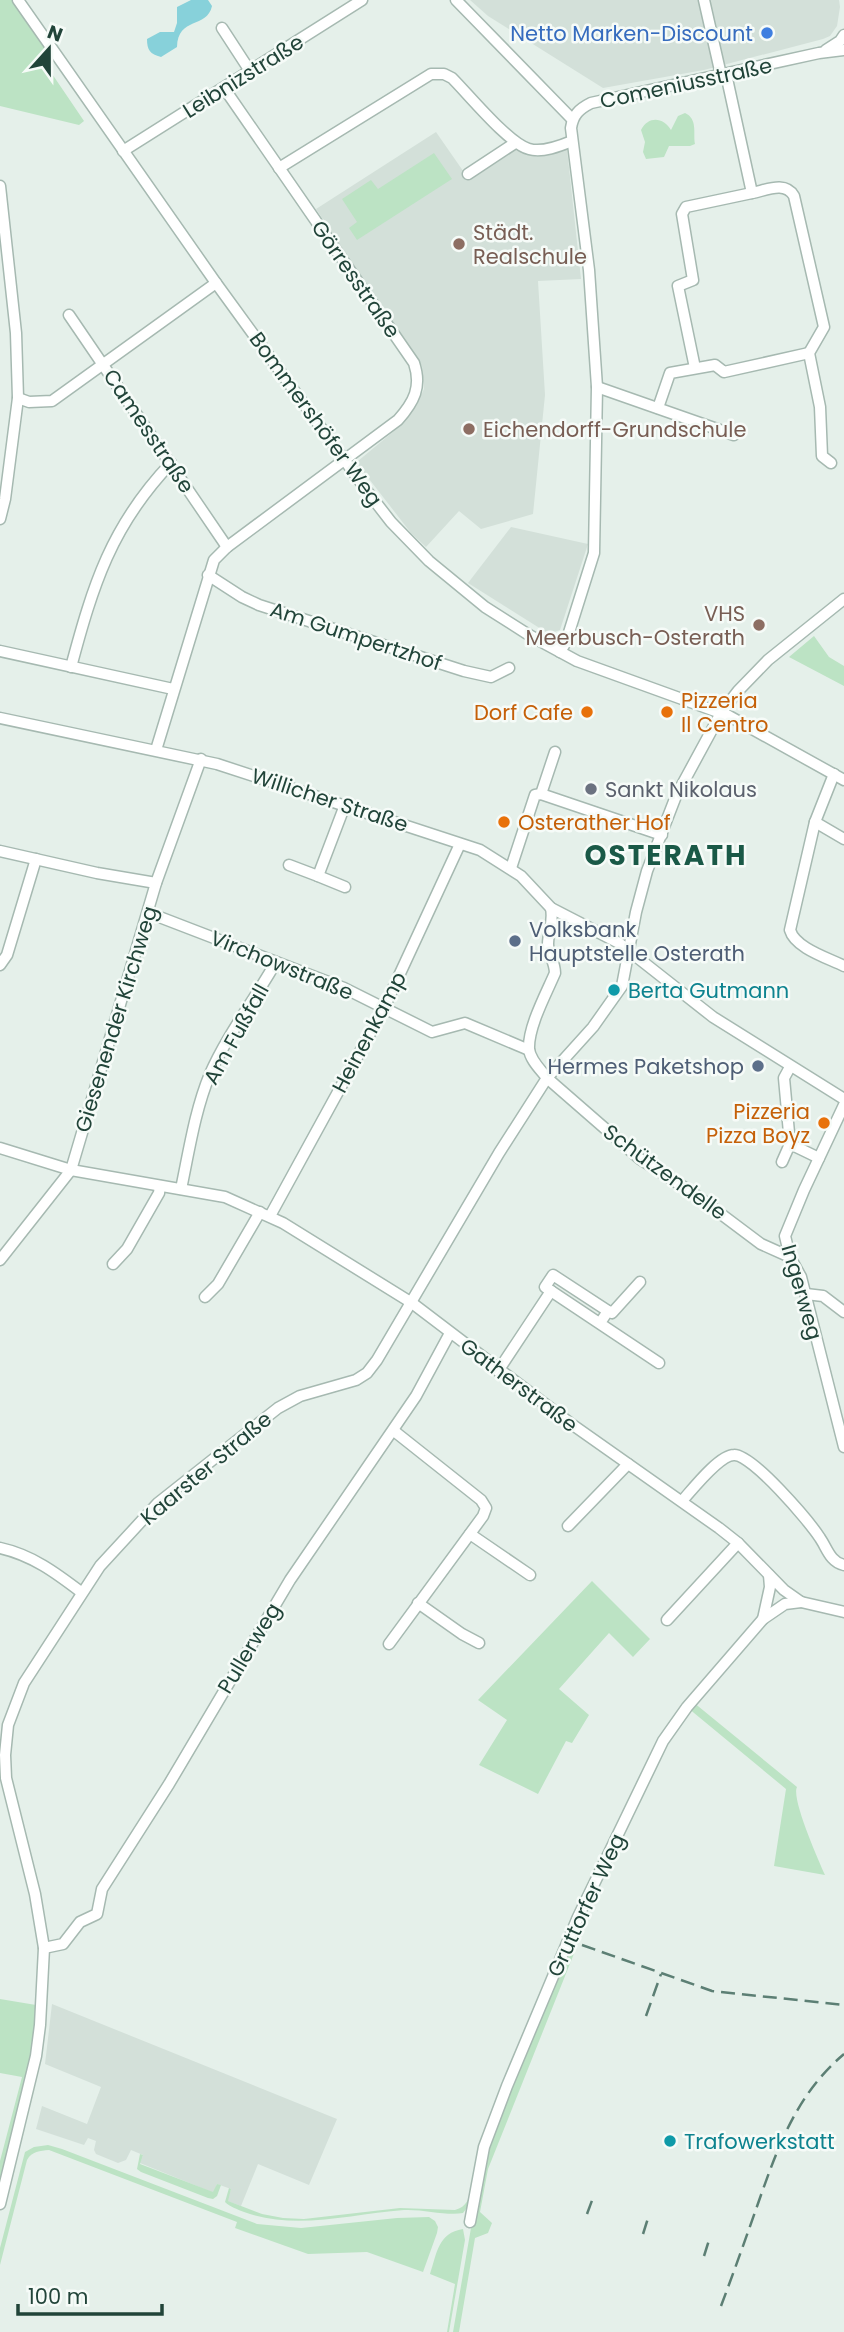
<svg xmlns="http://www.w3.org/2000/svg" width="844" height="2332" font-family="Poppins,sans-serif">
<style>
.built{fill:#d3e0d9}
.green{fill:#bce3c4}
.water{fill:#87d1da}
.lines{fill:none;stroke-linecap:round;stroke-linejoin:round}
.minor-casing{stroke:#a6b9b1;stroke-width:13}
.minor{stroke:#fff;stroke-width:10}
.rail{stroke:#5c7f74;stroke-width:2.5;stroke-dasharray:14 7;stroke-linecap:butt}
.shop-dot{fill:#3f7fe0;stroke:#f6fbf8;stroke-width:2.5}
.education-dot{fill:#8d6e63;stroke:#f6fbf8;stroke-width:2.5}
.food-dot{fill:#e8710a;stroke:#f6fbf8;stroke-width:2.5}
.worship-dot{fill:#6b7280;stroke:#f6fbf8;stroke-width:2.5}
.service-dot{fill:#5c6f8a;stroke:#f6fbf8;stroke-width:2.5}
.culture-dot{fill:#0f9aa8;stroke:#f6fbf8;stroke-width:2.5}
.labels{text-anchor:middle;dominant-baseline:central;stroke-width:5;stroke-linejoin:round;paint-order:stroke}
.shop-label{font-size:21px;fill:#366cbe;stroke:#f6fbf8;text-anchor:end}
.street-label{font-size:21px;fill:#214439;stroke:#f6fbf8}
.education-label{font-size:21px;fill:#785e54;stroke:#f6fbf8;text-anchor:start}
.food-label{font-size:21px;fill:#c56008;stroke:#f6fbf8;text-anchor:start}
.worship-label{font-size:21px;fill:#5b616d;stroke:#f6fbf8;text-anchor:start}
.service-label{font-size:21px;fill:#4e5e75;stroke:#f6fbf8;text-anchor:start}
.culture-label{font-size:21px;fill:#0d838f;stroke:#f6fbf8;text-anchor:start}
.district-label{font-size:28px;font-weight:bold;letter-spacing:2px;fill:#1a5947;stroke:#f6fbf8}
</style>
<rect width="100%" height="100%" fill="#e5f0ea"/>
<!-- built -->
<g class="built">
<path d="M470,0h369l1,7 -3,19 -7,10 -7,3 -119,31 -101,18 -115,-72z"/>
<path d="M436,132l32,46 47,-30 22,9 30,-8 14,130 -43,2 7,114 -12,119 -52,15 -22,-18 -33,36 -15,-14 -52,-67 -1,-5 42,-35 14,-17 10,-20 -2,-23 -106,-157z"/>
<path d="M511,527l77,17 -28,86 -11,4 -81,-51z"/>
<path d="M52,2004l285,115 -28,66 -51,-21 -17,42 -14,-5 4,-12 -14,-5 -3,9 -74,-30 3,-8 -12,-5 -5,10 -8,3 -22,-9 -2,-4 2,-9 -8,-3 -4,7 -48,-16 6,-23 45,18 14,-37 -56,-23z"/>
</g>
<!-- green -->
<g class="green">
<path d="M0,0h13l39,57 -8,5 40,59 -5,4 -79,-19z"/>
<path d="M685,113c13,6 8,20 10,31l-5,2h-21l-5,11 -18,2 -3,-7 2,-10 -4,-12c8,-15 23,-12 30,0l7,-14z"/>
<path d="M434,153l18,26 -95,61 -8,-12 8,-6 -15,-23 29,-19 7,9z"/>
<path d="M814,636l15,21 15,9v20l-55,-29z"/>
<path d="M592,1581l58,58 -17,18 -24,-24 -50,56 30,26 -17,28 -6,-2 -28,53 -59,-29 28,-45 -29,-20z"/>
<path d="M693,1702l104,85c-6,11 21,72 28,88l-51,-9 12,-77 -98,-81z"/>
<path d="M573,1933l8,3 -93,233 -8,43 12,11 -4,10 -13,5 -16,94h-6l32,-185z"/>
<path d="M0,1999l36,6c-2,61 -21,119 -36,178v-22l22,-84 -22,-4z"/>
<path d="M48,2145l14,4 195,75 44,4 96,-10 32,-1 6,4 3,6 -1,6 -14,39 -56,-20 -59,2 -73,-26 2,-6 -188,-72c-9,1 -17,1 -22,10l-27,105v-17l25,-96 9,-5z"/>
<path d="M140,2154l3,1 -3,9 73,28 4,-8 4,1 -4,11 -4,3 -5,-1 -67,-26 -4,-3z"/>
<path d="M473,2187l-4,18 -6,8c-16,3 -40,-4 -59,-3 -54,4 -108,21 -160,2 -7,-3 -14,-5 -19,-10l4,-14 2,1 -3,12 34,13 21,4 21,1 96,-11 55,2c12,-3 14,-12 18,-23z"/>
<path d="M463,2229l2,11 -16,92h-2l8,-48 -25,-10c7,-21 8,-41 33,-45z"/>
</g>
<!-- water -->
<path class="water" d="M191,0h17l4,6c-5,23 -34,10 -35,41l-16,10c-11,-3 -14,-7 -14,-18l13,-7h14l3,-9v-16z"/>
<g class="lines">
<!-- minor casing -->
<g class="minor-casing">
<g id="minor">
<path d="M18,0l198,283 151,208 24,31 38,39 56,46 44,28 48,26 152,55 115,64"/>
<path d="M456,0l116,119"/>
<path d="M704,0l17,75"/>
<path d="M222,28l28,43"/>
<path d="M826,50l14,-9 4,-6"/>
<path d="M726,74l26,119c15,-3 33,-12 42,3l30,131 -15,26 11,54 2,49 9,7"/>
<path d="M123,151l239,-151"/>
<path d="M279,168l152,-94h13l8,4c17,17 57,66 77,71 13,4 31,-3 43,-8"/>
<path d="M468,174l47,-31"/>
<path d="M0,186l16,147 2,65 -13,101 -5,20"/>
<path d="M69,315l158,232"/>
<path d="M695,368l-17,-82 15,-6 -11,-66 4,-7 66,-14"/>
<path d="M597,387l137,48"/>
<path d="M18,398l11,4 23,-1 164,-118"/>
<path d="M658,408l12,-35 45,-8 9,7 85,-19"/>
<path d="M208,575l34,22 17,8 205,66 27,6 18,-9"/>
<path d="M0,651l173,38"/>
<path d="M560,652l6,-10 28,-89 3,-166 -8,-117 -18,-142c2,-13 8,-19 20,-25l228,-50 25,-3"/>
<path d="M71,667c22,-82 40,-141 100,-204"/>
<path d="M0,718l217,46 263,86 41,26 30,32 68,35 94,74 131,82"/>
<path d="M156,750l58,-190 13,-13 171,-127c16,-18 24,-33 16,-57l-190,-275"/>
<path d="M834,774l-19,48 -25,108c5,18 38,28 54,36"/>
<path d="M541,794l121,41"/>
<path d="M815,822l29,17"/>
<path d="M0,851l97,22 59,10"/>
<path d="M289,865l29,11 27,-71"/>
<path d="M511,868l24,-73 6,-1 14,-42"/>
<path d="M318,876l27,11"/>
<path d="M551,908c3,15 -3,23 -3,36 0,10 7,18 7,29 -9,21 -27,54 -26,76 1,11 12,21 18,29l93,81 53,34 68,51 29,13"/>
<path d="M149,913l195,75 88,44 33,-9 64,27"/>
<path d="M0,965l7,-10 29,-96"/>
<path d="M844,1105l-40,85 -19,46 5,21 11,20 43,170"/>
<path d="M790,1144l29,14"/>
<path d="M0,1148l71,22 154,27 58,26 129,80 158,120 149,105 19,15 46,47 17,12 43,10"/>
<path d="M782,1162l8,-18 -6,-66 6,-11"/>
<path d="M181,1189c8,-38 14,-79 29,-115 17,-39 45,-75 66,-112"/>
<path d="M270,1216l114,-208 76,-164"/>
<path d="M0,1260l71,-90 85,-287 45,-124"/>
<path d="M113,1264l14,-15 32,-56 1,-7"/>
<path d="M806,1294l17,2 21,16"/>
<path d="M205,1297l13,-13 42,-72"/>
<path d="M608,1311l4,2 28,-31"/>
<path d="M600,1323l8,-12 -55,-36 -8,12 114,76"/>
<path d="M498,1371l53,-80"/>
<path d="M682,1501c10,-11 37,-46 52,-46 18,-1 75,66 86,83 7,10 10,24 24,27"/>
<path d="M568,1526l60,-62"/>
<path d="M470,1534l60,41"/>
<path d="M0,1548c32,7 56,25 81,44"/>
<path d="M418,1603l44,31 17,9"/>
<path d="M763,1619l7,-32 -1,-12"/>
<path d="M667,1620l71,-77"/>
<path d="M389,1644l94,-128 3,-8 -5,-8 -87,-69"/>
<path d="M44,1948l19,-4 17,-22 17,-8 5,-25 67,-105 121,-204 126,-184 34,-63"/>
<path d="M0,2204l36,-148 4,-31 4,-77 -9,-54 -29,-116 -1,-23 3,-30 16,-42 76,-117 58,-63 120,-95 22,-12 56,-16 11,-7 10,-13 122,-207 48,-75 46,-51 29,-41 14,-74 11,-41 29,-75 45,-83 17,-22 30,-31 76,-61"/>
<path d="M470,2222l14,-75 23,-61 71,-169 85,-176 24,-34 76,-88 22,-15 16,-2"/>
</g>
</g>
<!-- minor -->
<use href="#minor" class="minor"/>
<!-- rail -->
<g class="rail">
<path d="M582,1945l130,46 132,14"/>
<path d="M646,2016l15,-42"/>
<path d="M587,2214l7,-19"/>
<path d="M643,2234l6,-19"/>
<path d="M704,2256l6,-19"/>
<path d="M721,2306c14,-37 27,-74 40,-111 19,-54 38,-103 83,-141"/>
</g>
</g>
<!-- markers -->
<circle class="shop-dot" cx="767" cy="33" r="7"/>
<g class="education-dot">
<circle cx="459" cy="244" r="7"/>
<circle cx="469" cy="429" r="7"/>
<circle cx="759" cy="625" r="7"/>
</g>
<g class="food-dot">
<circle cx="587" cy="712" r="7"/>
<circle cx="667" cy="712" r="7"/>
<circle cx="504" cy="822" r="7"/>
<circle cx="824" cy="1123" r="7"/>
</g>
<circle class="worship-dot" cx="591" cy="789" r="7"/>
<g class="service-dot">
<circle cx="515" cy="941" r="7"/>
<circle cx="758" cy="1066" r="7"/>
</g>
<g class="culture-dot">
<circle cx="614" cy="990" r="7"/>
<circle cx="670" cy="2141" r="7"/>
</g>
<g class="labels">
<!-- shop labels -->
<g class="shop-label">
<text x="753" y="33">Netto Marken-Discount</text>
</g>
<!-- street labels -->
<g class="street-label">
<text transform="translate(243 76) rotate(-32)">Leibnizstraße</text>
<text transform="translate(686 83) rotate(-12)">Comeniusstraße</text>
<text transform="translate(356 279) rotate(55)">Görresstraße</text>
<text transform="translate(316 419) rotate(54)">Bommershöfer Weg</text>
<text transform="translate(149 431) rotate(56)">Camesstraße</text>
<text transform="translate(356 636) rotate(18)">Am Gumpertzhof</text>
<text transform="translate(330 800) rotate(18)">Willicher Straße</text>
<text transform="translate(282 965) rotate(22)">Virchowstraße</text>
<text transform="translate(116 1019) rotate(-73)">Giesenender Kirchweg</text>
<text transform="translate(369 1032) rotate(-62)">Heinenkamp</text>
<text transform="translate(236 1034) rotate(-61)">Am Fußfall</text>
<text transform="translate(665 1172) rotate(36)">Schützendelle</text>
<text transform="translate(802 1292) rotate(74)">Ingerweg</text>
<text transform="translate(519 1385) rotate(37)">Gatherstraße</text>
<text transform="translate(206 1468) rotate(-40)">Kaarster Straße</text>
<text transform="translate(249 1648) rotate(-59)">Pullerweg</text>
<text transform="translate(586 1905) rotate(-65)">Gruttorfer Weg</text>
</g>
<!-- education labels -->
<g class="education-label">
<text x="473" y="232">Städt.<tspan x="473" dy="24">Realschule</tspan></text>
<text x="483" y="429">Eichendorff-Grundschule</text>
<text x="745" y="613" text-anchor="end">VHS<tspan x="745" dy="24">Meerbusch-Osterath</tspan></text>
</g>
<!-- food labels -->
<g class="food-label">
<text x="681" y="700">Pizzeria<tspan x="681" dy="24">Il Centro</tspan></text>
<text x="573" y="712" text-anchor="end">Dorf Cafe</text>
<text x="518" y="822">Osterather Hof</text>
<text x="810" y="1111" text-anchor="end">Pizzeria<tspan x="810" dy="24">Pizza Boyz</tspan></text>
</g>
<!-- worship labels -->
<g class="worship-label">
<text x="605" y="789">Sankt Nikolaus</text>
</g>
<!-- service labels -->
<g class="service-label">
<text x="529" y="929">Volksbank<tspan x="529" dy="24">Hauptstelle Osterath</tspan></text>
<text x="744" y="1066" text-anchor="end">Hermes Paketshop</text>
</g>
<!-- culture labels -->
<g class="culture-label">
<text x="628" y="990">Berta Gutmann</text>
<text x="684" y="2141">Trafowerkstatt</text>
</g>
<!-- district labels -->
<g class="district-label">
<text x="666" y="855">OSTERATH</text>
</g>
</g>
<!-- north arrow -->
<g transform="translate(49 49) rotate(21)" stroke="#f6fbf8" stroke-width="5" paint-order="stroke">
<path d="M0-5L12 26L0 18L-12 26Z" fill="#214439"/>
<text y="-10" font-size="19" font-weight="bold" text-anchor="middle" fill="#214439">N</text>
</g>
<!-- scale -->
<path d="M18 2304v10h144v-10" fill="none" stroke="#214439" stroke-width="3.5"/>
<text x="28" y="2304" font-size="21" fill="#214439" stroke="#f6fbf8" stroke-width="5" paint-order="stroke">100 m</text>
</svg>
